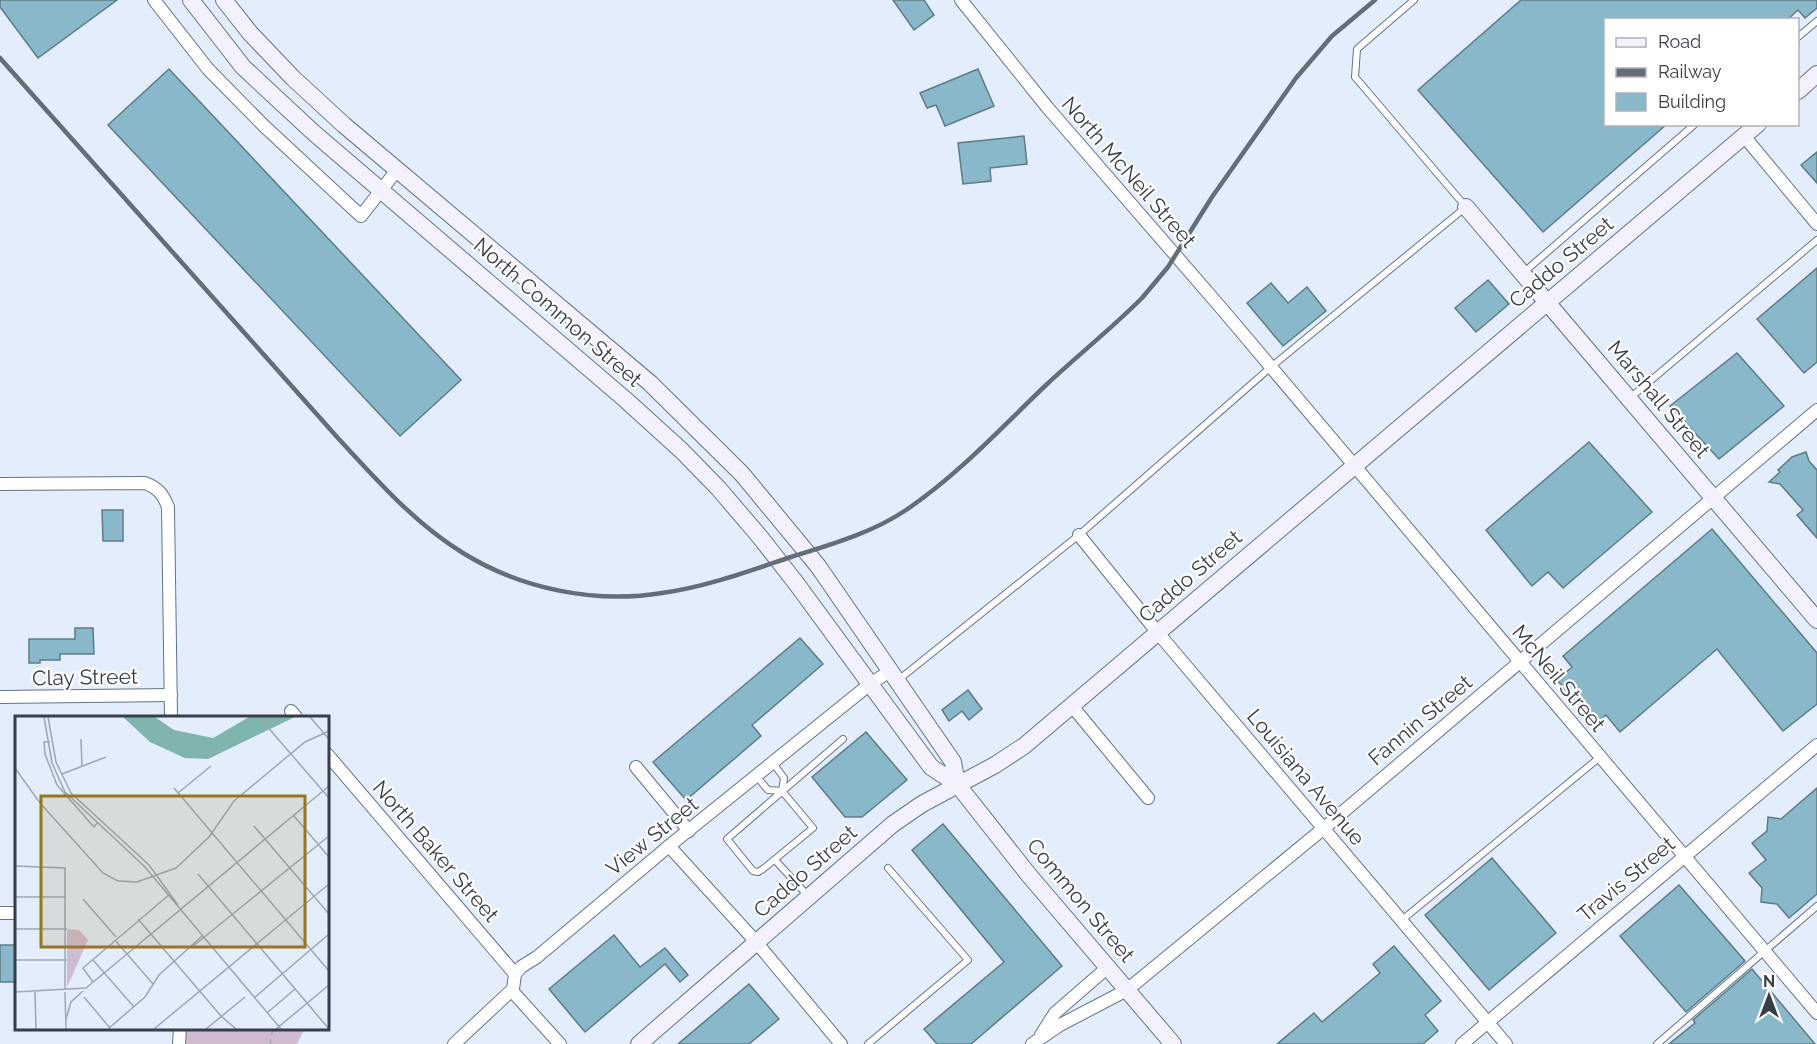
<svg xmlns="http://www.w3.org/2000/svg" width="1817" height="1044" font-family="Raleway,sans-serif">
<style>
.green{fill:#d0bcd1}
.building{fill:#88b8c9;stroke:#5e7c87;stroke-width:1.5}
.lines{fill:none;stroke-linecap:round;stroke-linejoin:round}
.lane-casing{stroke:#647489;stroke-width:8}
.street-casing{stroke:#647489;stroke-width:14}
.secondary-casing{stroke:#647489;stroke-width:18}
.path{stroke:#a7b0bd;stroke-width:2;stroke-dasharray:4.5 4.5;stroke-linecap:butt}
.lane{stroke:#fff;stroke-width:6}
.street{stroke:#fff;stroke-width:12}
.secondary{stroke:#f3f1fe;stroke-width:16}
.rail{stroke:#656d78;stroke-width:4.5}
.labels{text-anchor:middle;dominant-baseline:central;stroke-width:4.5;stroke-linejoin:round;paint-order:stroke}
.street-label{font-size:21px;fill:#373e47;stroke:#fff}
.inset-road{fill:none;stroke:#9ea7b4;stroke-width:1.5}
.view{fill:#96771f;fill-opacity:0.15;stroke:#96771f;stroke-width:3}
.inset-edge{fill:none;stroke:#373e47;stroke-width:3}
</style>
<rect width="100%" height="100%" fill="#e3edfc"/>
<!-- green -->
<path class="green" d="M180,1028h125l-8,16h-117z"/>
<!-- building -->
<g class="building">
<path d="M0,0h117l-79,58 -38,-51z"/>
<path d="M893,0h31l10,15 -20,15z"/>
<path d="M1521,0h296v8l-12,10 -7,-8 -11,10h-182v104h62l-124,108 -125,-142z"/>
<path d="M169,69l292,311 -61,56 -292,-311z"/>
<path d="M978,69l16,37 -49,20 -9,-21 -9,3 -7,-15z"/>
<path d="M1024,136l3,28 -37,4 1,13 -28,3 -5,-41z"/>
<path d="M1817,152v31l-16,-18z"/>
<path d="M1817,268v94l-13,11 -47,-54z"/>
<path d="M1488,280l21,24 -33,28 -21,-24z"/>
<path d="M1271,283l17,20 19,-16 19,24 -43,35 -36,-43z"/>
<path d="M1737,353l47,53 -65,53 -49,-53z"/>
<path d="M1589,442l63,70 -89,76 -15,-16 -16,14 -46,-56z"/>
<path d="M1806,452l3,9 8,9v68l-20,-23 6,-5 -23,-26 -11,-2 11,-10 -2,-2 14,-13z"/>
<path d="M102,510h21v31h-20z"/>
<path d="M1712,529l105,124v51l-34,27 -66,-82 -97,83 -14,-17 -11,9 -38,-44 15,-13 -9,-11z"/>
<path d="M75,628h18l1,26h-34v6h-20v3h-11v-24h46z"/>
<path d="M800,638l23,26 -71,61 9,11 -75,64 -33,-38z"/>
<path d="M968,690l14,19 -13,11 -7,-9 -13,10 -7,-11z"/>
<path d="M866,732l41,48 -45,37h-17l-33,-40z"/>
<path d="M1817,788v106l-28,24 -12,-14 -16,-2 1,-14 -13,-15 17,-13 -14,-17 15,-12 1,-14 13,2z"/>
<path d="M943,824l119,142 -91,78h-34l-13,-15 80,-67 -92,-112z"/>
<path d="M1492,858l64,75 -67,57 -64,-75z"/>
<path d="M1679,885l66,76 -59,51 -66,-76z"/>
<path d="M614,935l26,32 25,-19 23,27 -8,7 -15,-18 -80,68 -36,-43z"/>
<rect x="0" y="945" width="16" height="37"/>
<path d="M1394,946l47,55 -16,14 13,16 -15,13h-146l37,-31 8,9 58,-49 -7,-9z"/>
<path d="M1752,969l63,75h-146l26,-21 -2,-3z"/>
<path d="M749,984l30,35 -30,25h-71z"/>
</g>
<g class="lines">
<!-- lane casing -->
<g class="lane-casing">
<g id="lane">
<path d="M1798,37l19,-16"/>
<path d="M1523,273l172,-149"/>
<path d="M1630,398l187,-158"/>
<path d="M897,681l182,-146 192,-168 195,-160 -111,-130 2,-28 57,-49"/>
<path d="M757,777l11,13 14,1 2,-13 -11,-15"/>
<path d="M782,791l31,37 -50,41 -5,3 -5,-1 -26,-32 116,-100"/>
<path d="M775,860l34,37"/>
<path d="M1402,920l198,-163"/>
<path d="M868,1044l100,-84 -80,-92"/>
<path d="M1657,1044l160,-138"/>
</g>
</g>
<!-- street casing -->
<g class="street-casing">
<g id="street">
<path d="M154,0l54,69 55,56 98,91 36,-46"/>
<path d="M961,0l86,107 175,202 595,704"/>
<path d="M1744,136l73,88"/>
<path d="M0,484l145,-1c13,5 18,11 23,24l3,210"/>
<path d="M1079,535l79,98 348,411"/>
<path d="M0,697l171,-2"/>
<path d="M1072,706l76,92"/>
<path d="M291,711l5,6"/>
<path d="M327,754l188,220"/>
<path d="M636,767l53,64"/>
<path d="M669,846l88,97 84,101"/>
<path d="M0,913h16"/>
<path d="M512,991l48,53"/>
<path d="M1041,1035l14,-22 53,-46"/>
<path d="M179,1044l1,-16"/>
<path d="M454,1044l59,-55 2,-15 6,-7 16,-10 132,-111 201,-162 20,-13"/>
<path d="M1032,1044l28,-19 67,-35 197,-162 493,-418"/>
<path d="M1462,1044l355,-299"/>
</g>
</g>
<!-- secondary casing -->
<g class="secondary-casing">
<g id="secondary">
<path d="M191,0l52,67 71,66 313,268 55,50 37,38 41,48 36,46 135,184 26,17 71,90 145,170"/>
<path d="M224,0l26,33 43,45 51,47 306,258 92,91 76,92 135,196 4,22"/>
<path d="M1798,91l19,-17"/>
<path d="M1466,207l351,413"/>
<path d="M639,1044l254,-220 29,-20 73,-39 29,-19 734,-622"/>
</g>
</g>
<!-- path -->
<path class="path" d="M270,1044l3,-16"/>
<!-- lane -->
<use href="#lane" class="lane"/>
<!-- street -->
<use href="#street" class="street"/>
<!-- secondary -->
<use href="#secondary" class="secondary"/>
<!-- rail -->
<path class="rail" d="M0,58l337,379c39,42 77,86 126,116 58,36 132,51 199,40 44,-6 87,-22 129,-36 39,-12 81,-24 115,-47 52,-35 95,-82 140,-125 31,-29 65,-56 96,-87l26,-31 44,-70 84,-119 36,-42 43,-36"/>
</g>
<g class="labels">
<!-- street labels -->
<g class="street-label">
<text transform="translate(1129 172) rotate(49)">North McNeil Street</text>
<text transform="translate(1561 262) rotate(-40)">Caddo Street</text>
<text transform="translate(558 312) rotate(41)">North Common Street</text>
<text transform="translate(1659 399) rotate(50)">Marshall Street</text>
<text transform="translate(1190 576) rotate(-41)">Caddo Street</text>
<text transform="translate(85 677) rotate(-1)">Clay Street</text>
<text transform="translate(1559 678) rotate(50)">McNeil Street</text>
<text transform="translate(1420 720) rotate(-40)">Fannin Street</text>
<text transform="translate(1306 777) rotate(50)">Louisiana Avenue</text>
<text transform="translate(652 836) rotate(-39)">View Street</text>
<text transform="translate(436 851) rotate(49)">North Baker Street</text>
<text transform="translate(805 871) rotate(-41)">Caddo Street</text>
<text transform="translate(1626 879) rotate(-40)">Travis Street</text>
<text transform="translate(1081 900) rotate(50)">Common Street</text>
</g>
</g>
<!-- overview -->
<g transform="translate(15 716)">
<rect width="314" height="314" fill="#e3edfc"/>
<path d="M52,213l12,1 9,10 -21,47z" fill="#d0bcd1"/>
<path d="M108,1h32l19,13 39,8 36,-21h46l-87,42 -23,-1 -35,-16z" fill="#7fb4af"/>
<path class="inset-road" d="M29,1l8,46 13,29 80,75 136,162M33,1l8,45 15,31 78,72 29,40M244,1l70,81M295,1l19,22M66,23l1,28M35,26h-6l1,12 12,31 37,42 4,-5M0,52l25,35 63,70 15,8 19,1 39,-14 33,-31 25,-36 71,-59 24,-11M47,58l44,-17M159,72l155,183M163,77l33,-27M279,100l35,41M239,110l75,88M0,150l50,2v122M183,158l131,155M0,181h51M68,183l33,38M123,203l83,97M0,213h52M100,224l38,44M177,231l137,-111M0,244h52M78,244l41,47M78,266l-10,-14 87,-74M0,276l71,-4 243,-202M20,276l1,37M50,276l1,37M69,281l26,31M239,282l75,-64M252,297l28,-24M206,300l15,13M51,303l5,-17 12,-11M93,313l37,-32 14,-22 43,-39M139,313l175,-145M191,313l39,-32M261,313l53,-44"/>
<path class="view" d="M26,80h264v151h-264z"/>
<rect width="314" height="314" class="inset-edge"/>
</g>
<!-- legend -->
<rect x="1604" y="18" width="195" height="108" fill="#ffffff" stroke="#afb2b5" stroke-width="1.5"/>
<rect x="1616" y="38" width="30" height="9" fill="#f3f1fe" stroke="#afb2b5" stroke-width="1.5"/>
<text x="1658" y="48" font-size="18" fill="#373e47">Road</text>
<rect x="1616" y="68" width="30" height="9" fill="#656d78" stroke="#afb2b5" stroke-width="1.5"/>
<text x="1658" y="78" font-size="18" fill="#373e47">Railway</text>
<rect x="1616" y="93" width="30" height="18" fill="#88b8c9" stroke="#afb2b5" stroke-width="1.5"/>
<text x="1658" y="108" font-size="18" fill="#373e47">Building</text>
<!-- north arrow -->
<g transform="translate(1769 996)" stroke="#ffffff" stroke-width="4.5" paint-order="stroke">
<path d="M0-4.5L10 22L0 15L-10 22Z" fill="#373e47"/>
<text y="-9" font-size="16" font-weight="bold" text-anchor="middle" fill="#373e47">N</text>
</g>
</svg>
